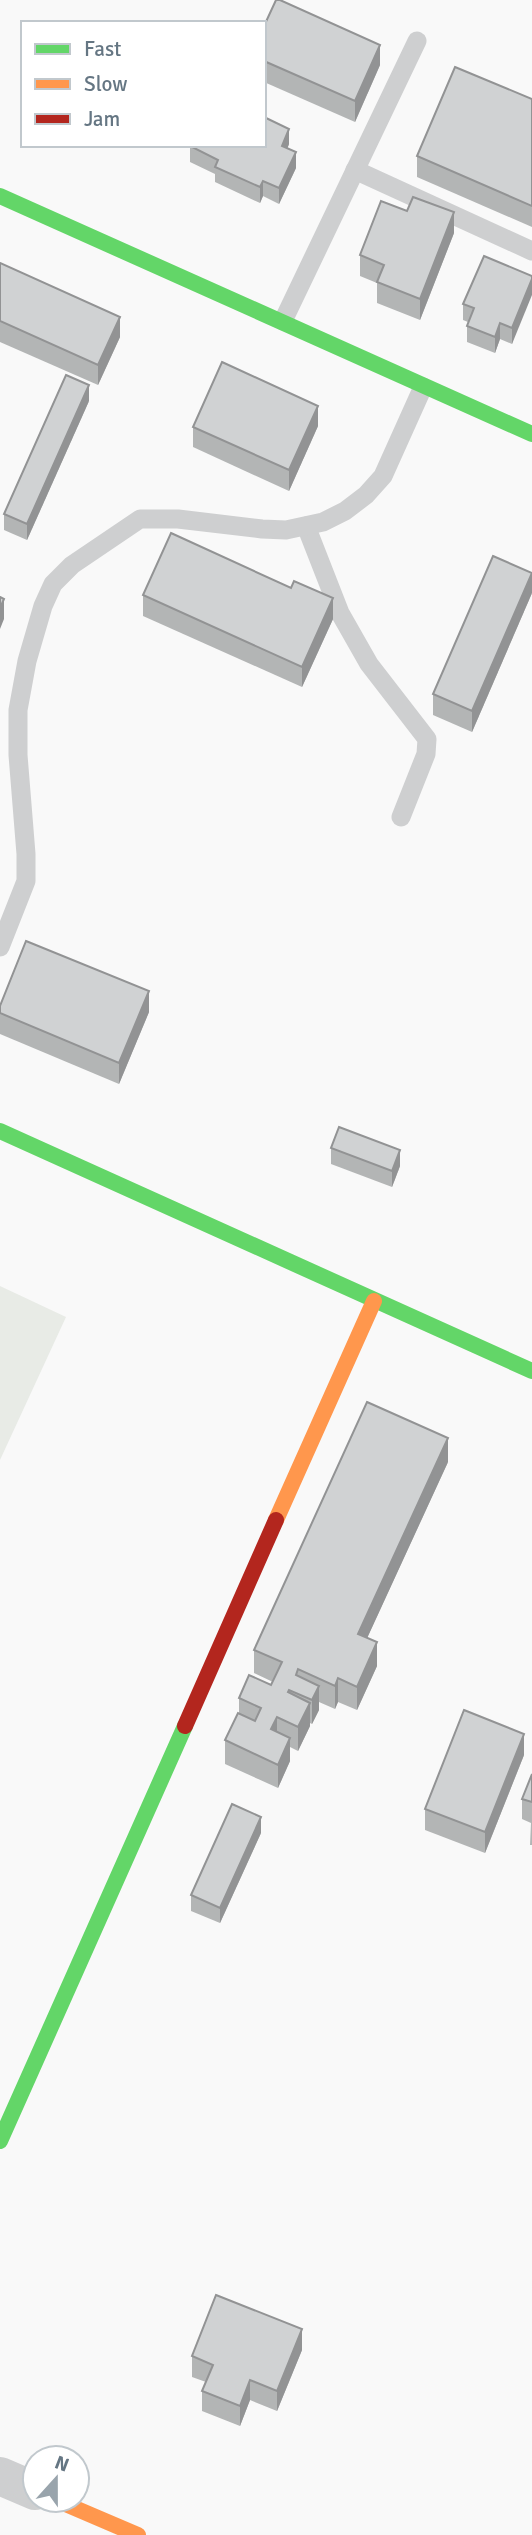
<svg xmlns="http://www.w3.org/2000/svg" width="532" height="2535" font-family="Signika,sans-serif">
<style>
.pitch{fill:#e8ebe6}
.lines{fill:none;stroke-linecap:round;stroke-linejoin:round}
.lane{stroke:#cecfd0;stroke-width:19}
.street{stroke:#cecfd0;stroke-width:38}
.fast{stroke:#63d668;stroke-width:16}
.slow{stroke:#ff974d;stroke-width:16}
.jam{stroke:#b3261e;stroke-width:16}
.wall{fill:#b3b5b5}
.shaded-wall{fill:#929394}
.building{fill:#d0d2d3;stroke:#929394;stroke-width:2}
</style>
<rect width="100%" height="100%" fill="#f9f9f9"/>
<!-- pitch -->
<path class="pitch" d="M0,1286l66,31 -66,143z"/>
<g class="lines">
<!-- lane -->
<g class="lane">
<path d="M355,170l177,81"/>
<path d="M283,321l134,-280"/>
<path d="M306,526l34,87 29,51 58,75 -1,15 -25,63"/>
<path d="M0,947l26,-66v-27l-8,-99v-45l9,-49 16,-55 10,-22 19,-19 68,-46h38l84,10 24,1 37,-8 22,-11 21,-16 17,-19 40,-89"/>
</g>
<!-- street -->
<path class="street" d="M0,2476l35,15"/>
<!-- fast -->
<g class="fast">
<path d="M0,196l532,238"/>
<path d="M0,1131l532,240"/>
<path d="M0,2141l185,-415"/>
</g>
<!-- slow -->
<g class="slow">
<path d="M276,1520l98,-219"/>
<path d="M56,2500l82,35"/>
</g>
<!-- jam -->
<path class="jam" d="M185,1726l91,-206"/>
</g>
<!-- wall -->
<g class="wall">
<path d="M264,26l116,39 -25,57 -91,-40z"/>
<path d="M532,99v128l-115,-50v-21z"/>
<path d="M289,144l-2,5 9,19 -17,36 -16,-8 -3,7 -45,-21v-8l-25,-12v-16z"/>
<path d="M454,233l-34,87 -43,-17v-20l-17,-7v-21z"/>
<path d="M0,263l120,74 -22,48 -98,-43z"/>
<path d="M532,276l-20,68 -12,-5 -5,14 -28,-11v-16l1,-4 -5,-2v-16z"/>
<path d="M89,401l-62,139 -23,-10v-16z"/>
<path d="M318,426l-29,65 -96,-44v-20z"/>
<path d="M532,593l-60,139 -39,-17v-21z"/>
<path d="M143,595l190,24 -31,68 -159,-71z"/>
<path d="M0,1006l149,6 -30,72 -119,-50z"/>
<path d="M331,1148l69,18 -8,21 -61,-23z"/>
<path d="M448,1462l-81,176 10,28 -20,44 -19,-8 -3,7 -16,-7v8l-7,14 -2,-1v3l-12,25 -8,-4v14l-12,27 -53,-24v-24l14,-27v-15l32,-13 2,-3 -19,-9v-23z"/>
<path d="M524,1755l-39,98 -60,-23v-21z"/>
<path d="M532,1774v71h-2l1,-22 -9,-4v-20z"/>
<path d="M261,1833l-41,90 -29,-12v-16z"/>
<path d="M302,2350l-25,61 -27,-11 -10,26 -38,-15v-20l4,-9 -14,-5v-21z"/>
</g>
<!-- shaded-wall -->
<g class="shaded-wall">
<path d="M380,45v20l-25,57v-21z"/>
<path d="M289,129v15l-7,18v-16z"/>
<path d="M296,152v16l-17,36v-16z"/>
<path d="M263,181v15l-3,7v-16z"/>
<path d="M454,212v21l-34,87v-21z"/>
<path d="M532,279v16l-20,49v-16z"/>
<path d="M120,317v20l-22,48v-20z"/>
<path d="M500,323v16l-5,14v-16z"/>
<path d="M89,385v16l-62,139v-16z"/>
<path d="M318,406v20l-29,65v-21z"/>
<path d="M532,573v20l-60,139v-21z"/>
<path d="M333,598v21l-31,68v-20z"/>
<path d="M4,599v20l-4,10v-21z"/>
<path d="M149,991v21l-30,72v-21z"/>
<path d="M400,1150v16l-8,21v-16z"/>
<path d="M448,1438v24l-90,196v-24z"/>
<path d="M377,1642v24l-20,44v-23z"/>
<path d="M338,1678v24l-3,7v-23z"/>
<path d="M319,1686v24l-7,14v-24z"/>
<path d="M310,1703v23l-12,25v-24z"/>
<path d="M277,1717v24l-6,-12z"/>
<path d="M524,1734v21l-39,98v-21z"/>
<path d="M290,1738v23l-12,27v-23z"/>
<path d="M261,1817v16l-41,90v-15z"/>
<path d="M302,2329v21l-25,61v-20z"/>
<path d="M250,2380v20l-10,26v-20z"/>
</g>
<!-- building -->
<g class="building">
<path d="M276,0h4l100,45 -25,56 -91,-40v-35z"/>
<path d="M455,67l77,32v107l-115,-50z"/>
<path d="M264,117l25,12 -7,17 14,6 -17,36 -16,-7 -3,6 -45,-20 3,-7 -28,-14v-1h74z"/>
<path d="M413,197l41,15 -34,87 -43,-17 7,-17 -24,-10 21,-54 26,10z"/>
<path d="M484,256l48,20v3l-20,49 -12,-5 -5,14 -28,-11 7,-18 -11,-4z"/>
<path d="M0,263l120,54 -22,48 -98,-44z"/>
<path d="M222,362l96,44 -29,64 -96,-43z"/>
<path d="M66,375l23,10 -62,139 -23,-10z"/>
<path d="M171,533l120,55 3,-7 39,17 -31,69 -159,-72z"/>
<path d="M493,556l39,17 -60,138 -39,-17z"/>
<path d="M0,597l4,2 -4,9z"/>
<path d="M26,941l123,50 -30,72 -119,-50v-7z"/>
<path d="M339,1127l61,23 -8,21 -61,-23z"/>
<path d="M367,1402l81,36 -90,196 19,8 -20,45 -19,-9 -3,8 -37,-17 -2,6 23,11 -7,14 -23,-10 -1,2 22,11 -12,24 -21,-10 -6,12 19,9 -12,27 -53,-25 13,-27 17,8 6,-13 -22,-10 10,-23 22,10 11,-23 -28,-12z"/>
<path d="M464,1710l60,24 -39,98 -60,-23z"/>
<path d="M532,1774v28l-10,-3z"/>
<path d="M232,1804l29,13 -41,91 -29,-13z"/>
<path d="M216,2295l86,34 -25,62 -27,-11 -10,26 -38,-15 11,-26 -21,-9z"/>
</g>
<!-- legend -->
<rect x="21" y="21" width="245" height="126" fill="#ffffff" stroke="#c1c8cd" stroke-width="2"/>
<rect x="35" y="44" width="35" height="10" fill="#63d668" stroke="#c1c8cd" stroke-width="2"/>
<text x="84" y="56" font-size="21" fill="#657683">Fast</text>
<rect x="35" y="79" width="35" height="10" fill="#ff974d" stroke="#c1c8cd" stroke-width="2"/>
<text x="84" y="91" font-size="21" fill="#657683">Slow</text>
<rect x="35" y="114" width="35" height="10" fill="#b3261e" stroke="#c1c8cd" stroke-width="2"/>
<text x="84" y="126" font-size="21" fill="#657683">Jam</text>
<!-- north arrow -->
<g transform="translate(56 2479) rotate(21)"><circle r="33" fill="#ffffff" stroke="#c1c8cd" stroke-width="2"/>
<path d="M0-5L12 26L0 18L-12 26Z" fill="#99a4ac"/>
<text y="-10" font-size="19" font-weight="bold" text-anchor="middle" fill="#657683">N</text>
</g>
</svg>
